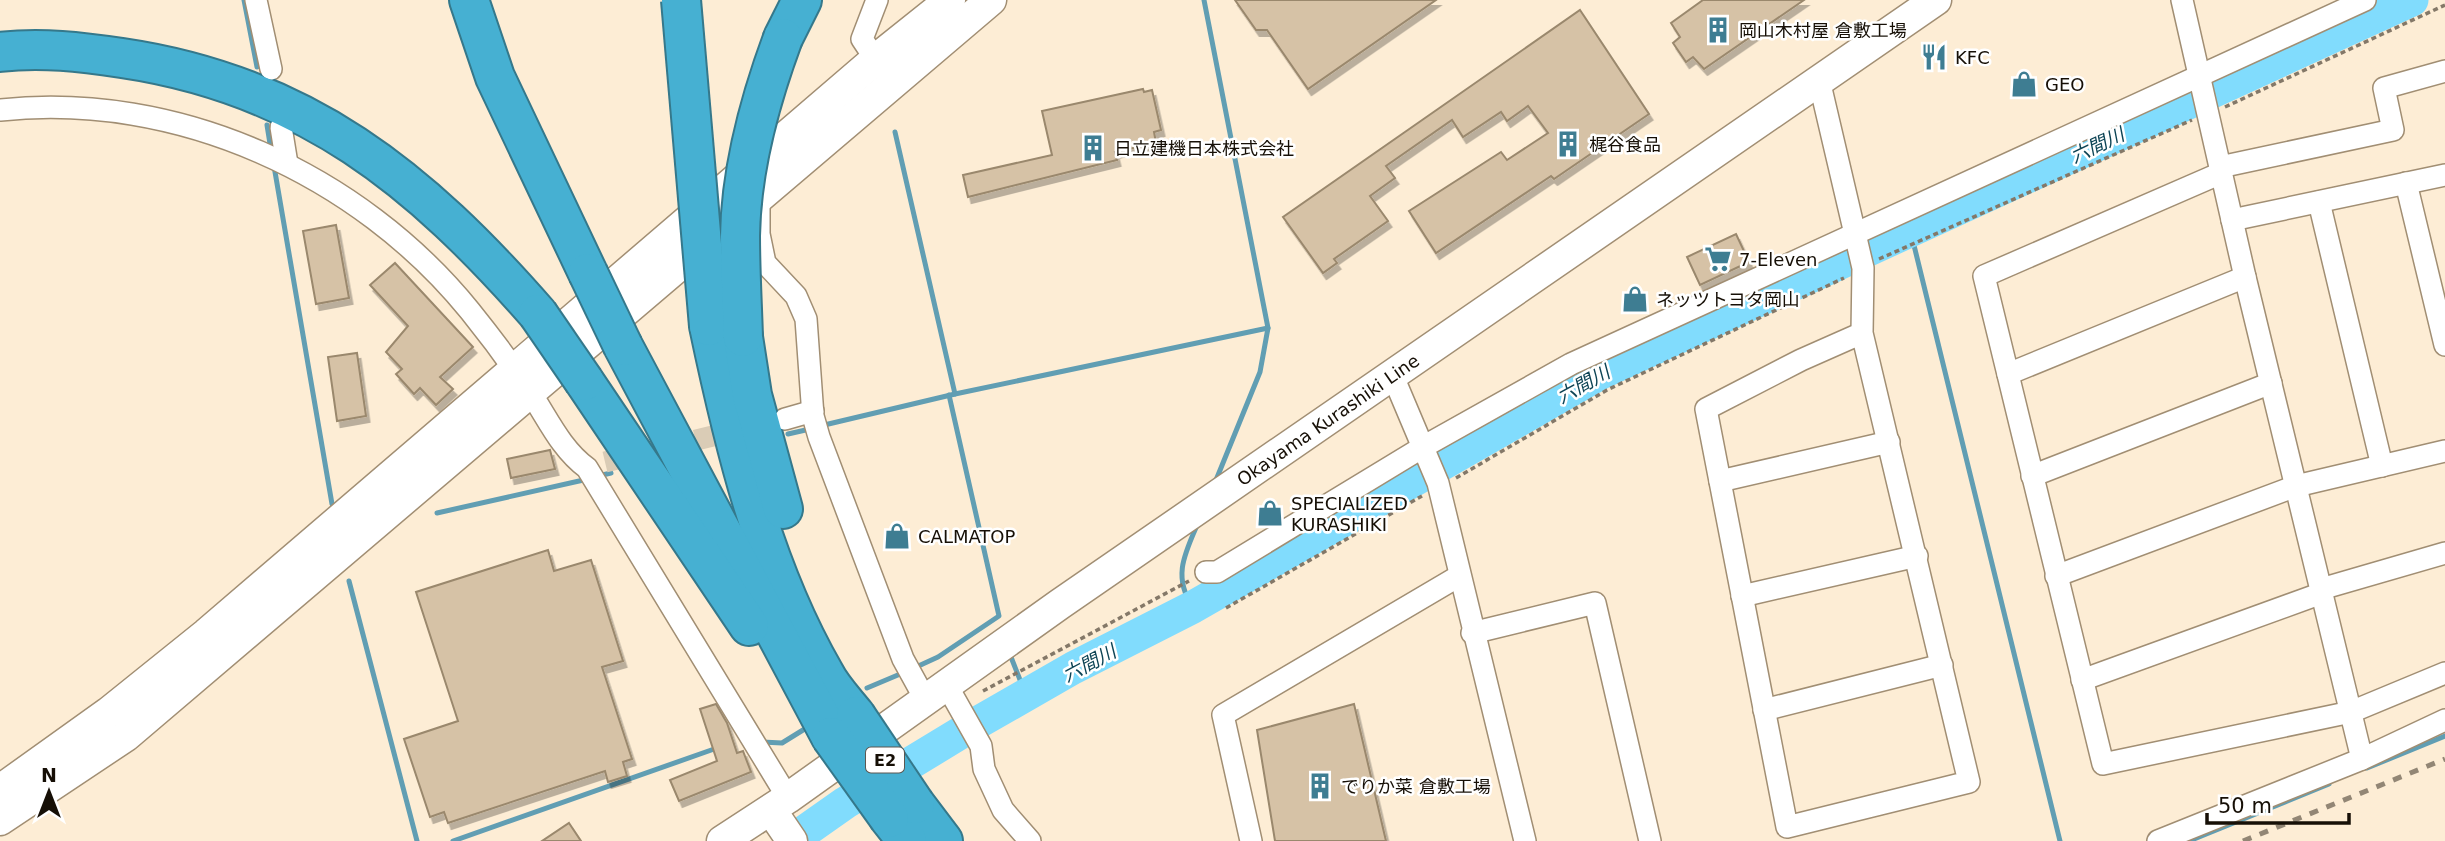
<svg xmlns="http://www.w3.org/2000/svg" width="2445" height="841" font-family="'DejaVu Sans','Noto Sans JP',sans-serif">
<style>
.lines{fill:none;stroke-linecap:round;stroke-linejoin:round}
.stream{stroke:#619eb3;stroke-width:5}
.river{stroke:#81dcfd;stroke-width:33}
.building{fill:#d6c2a6;stroke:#9a886d;stroke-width:2;filter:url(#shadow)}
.street-tunnel{stroke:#daccb6;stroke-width:21;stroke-dasharray:21 10;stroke-linecap:butt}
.street-casing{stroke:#a18e73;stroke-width:24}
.secondary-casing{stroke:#a18e73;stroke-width:33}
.highway-casing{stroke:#35788b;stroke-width:42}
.path{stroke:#847868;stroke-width:3.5;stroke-dasharray:5 3.5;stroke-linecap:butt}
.street{stroke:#fff;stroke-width:21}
.secondary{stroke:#fff;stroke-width:30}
.highway{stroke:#46b0d2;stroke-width:38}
.rail{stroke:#928675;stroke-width:5;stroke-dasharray:9 9;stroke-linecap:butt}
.highway-bridge-casing{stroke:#35788b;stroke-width:42;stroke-linecap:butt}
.highway-bridge{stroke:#46b0d2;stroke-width:38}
.labels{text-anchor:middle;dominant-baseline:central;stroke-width:5;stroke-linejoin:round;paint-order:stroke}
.shield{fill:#fff;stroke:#5c5751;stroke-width:2}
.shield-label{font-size:16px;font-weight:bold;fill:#160f06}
.poi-label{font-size:18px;fill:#160f06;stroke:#fff;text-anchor:start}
.street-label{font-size:18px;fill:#160f06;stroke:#fff}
.water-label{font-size:19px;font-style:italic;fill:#0d4455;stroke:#fff}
</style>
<defs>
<filter id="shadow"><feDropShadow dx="3.5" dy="6" stdDeviation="0" flood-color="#0004"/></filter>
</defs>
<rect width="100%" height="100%" fill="#fdedd5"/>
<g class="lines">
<!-- stream -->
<g class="stream">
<path d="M244,0l13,67"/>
<path d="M1204,0l64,328 -8,44 -46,113"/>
<path d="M267,125l4,25"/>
<path d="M895,132l60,262"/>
<path d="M274,166l58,338"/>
<path d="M1910,229l150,612"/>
<path d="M820,426l135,-32 313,-66"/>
<path d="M788,434l22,-5"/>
<path d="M598,476l13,-3"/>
<path d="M437,513l151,-34"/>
<path d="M349,581l68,260"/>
<path d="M1193,607c-21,-30 -8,-54 5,-84"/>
<path d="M1009,652l17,43"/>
<path d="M914,668l24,-11 61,-41 -50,-221"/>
<path d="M867,688l38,-16"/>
<path d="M761,742l21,1 21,-13"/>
<path d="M2367,768l78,-32"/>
<path d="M453,841l264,-93"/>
<path d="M2189,841l140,-57"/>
</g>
<!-- river -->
<path class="river" d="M791,841l54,-38 125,-76 103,-59 120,-61 408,-234 811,-373"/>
</g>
<!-- building -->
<g class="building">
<path d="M1235,0h201l-128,89 -41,-59h-11z"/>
<path d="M1703,0h101l-100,69 -11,-12 -7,5 -13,-19 7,-6 -9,-14z"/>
<path d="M1580,10l69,104 -95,65 -3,-3 -115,77 -27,-42 92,-59 6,8 41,-27 -20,-27 -21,15 -6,-9 -38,25 -11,-17 -66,46 9,12 -25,18 18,25 -54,38 3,4 -14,10 -40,-56z"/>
<path d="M1143,89l1,3 8,-2 9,40 -7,2 2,11 -41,9 2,8 -149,37 -5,-22 89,-20 -10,-44z"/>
<path d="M336,225l13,73 -33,6 -13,-73z"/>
<path d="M1736,234l13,28 -49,23 -13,-28z"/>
<path d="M395,263l78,84 -33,30 13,12 -17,16 -16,-17 -6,6 -18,-20 6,-5 -16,-17 22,-26 -38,-41z"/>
<path d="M357,353l9,63 -29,5 -9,-64z"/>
<path d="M550,450l5,19 -44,9 -4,-19z"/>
<path d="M548,550l6,21 37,-11 32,101 -21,6 30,92 -9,3 4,14 -19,6 -3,-11 -157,52 -4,-11 -14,5 -26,-78 54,-18 -42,-129z"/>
<path d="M716,704l11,19 10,30 6,-2 8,21 -72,29 -9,-21 47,-19 -17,-52z"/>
<path d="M1354,704l32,137h-111l-18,-111z"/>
<path d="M569,823l12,18h-39z"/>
</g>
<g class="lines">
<!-- street-tunnel -->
<path class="street-tunnel" d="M605,462l137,-33"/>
<!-- street casing -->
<g class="street-casing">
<g id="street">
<path d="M256,0l15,69"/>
<path d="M877,0l-15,39 20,30"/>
<path d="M2182,0l63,277 117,482 83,-39"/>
<path d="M1819,80l44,188 -1,65 107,449 -182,45 -81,-418 95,-49 61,-27"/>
<path d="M0,110c177,-19 359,64 470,201 21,26 41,53 60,81 18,27 31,57 57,76l201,330"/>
<path d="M281,127l6,37"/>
<path d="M2220,167l173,-37 -9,-42 61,-17"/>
<path d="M2221,173l-237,103 119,488 248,-52 94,-39"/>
<path d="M2406,183l39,162"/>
<path d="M2319,202l63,264"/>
<path d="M759,206v28l6,29 31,33 10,23 7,97 6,21 84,222 22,40"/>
<path d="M2232,220l213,-45"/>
<path d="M1392,374l46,109 87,358"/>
<path d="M2008,374l237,-97"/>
<path d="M785,419l28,-8"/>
<path d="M2032,476l239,-93"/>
<path d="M1720,481l169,-39"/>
<path d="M1206,572h11l206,-125 148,-83 794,-364"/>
<path d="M2056,576l240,-90 149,-35"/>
<path d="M2321,589l124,-36"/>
<path d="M1742,596l175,-40"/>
<path d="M1472,633l123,-30 55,238"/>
<path d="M2082,680l240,-87"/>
<path d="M946,684l35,62 3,23 19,41 27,31"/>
<path d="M1764,710l178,-45"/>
<path d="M1251,841l-28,-126 236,-139"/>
<path d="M2158,841l204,-82"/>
</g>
</g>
<!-- secondary casing -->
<g class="secondary-casing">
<g id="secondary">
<path d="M0,790l109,-78 97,-78 669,-574 75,-60"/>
<path d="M771,810l21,31"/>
<path d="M0,820l126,-84 865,-736"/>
<path id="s1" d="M722,841l66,-43 272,-194 876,-604"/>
</g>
</g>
<!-- highway casing -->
<g class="highway-casing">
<g id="highway">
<path d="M469,0l26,77 93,196"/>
<path d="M783,38l19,-38"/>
<path d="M0,52c41,-5 82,0 122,6 183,27 298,121 416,256"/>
<path d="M709,326c25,119 54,241 115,347 8,16 21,29 32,43"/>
<path d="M743,337l9,58 31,114"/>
<path d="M623,346l208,391"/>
<path d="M584,381l165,245"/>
<path d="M915,804l28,37"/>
<path d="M889,818l18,23"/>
</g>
</g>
<!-- path -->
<g class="path">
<path d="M2225,107l220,-102"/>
<path d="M1879,259l313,-139"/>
<path d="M1456,478l151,-88 237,-112"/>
<path d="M1226,608l196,-112"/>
<path d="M983,691l206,-110"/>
</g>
<!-- street -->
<use href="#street" class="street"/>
<!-- secondary -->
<use href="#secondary" class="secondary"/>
<!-- highway -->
<use href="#highway" class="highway"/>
<!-- rail -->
<path class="rail" d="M2243,841l202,-82"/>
<!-- highway-bridge casing -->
<g class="highway-bridge-casing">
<g id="highway-bridge">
<path d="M681,0l28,326"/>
<path d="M588,273l35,73"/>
<path d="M538,314l46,67"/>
<path d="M743,337c-1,-33 -3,-67 -3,-101 1,-67 20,-136 43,-198"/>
<path d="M856,716l59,88"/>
<path d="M831,737l58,81"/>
</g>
</g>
<!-- highway-bridge -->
<use href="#highway-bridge" class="highway-bridge"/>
</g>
<!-- icons -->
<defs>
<g id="building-bare" transform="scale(2.1)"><path d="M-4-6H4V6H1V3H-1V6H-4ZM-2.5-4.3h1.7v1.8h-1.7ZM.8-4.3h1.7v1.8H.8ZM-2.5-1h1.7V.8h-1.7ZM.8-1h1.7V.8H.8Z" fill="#3e7d92" stroke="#fff" stroke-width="2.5" paint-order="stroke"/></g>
<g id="restaurant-bare" transform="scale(2.1)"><path d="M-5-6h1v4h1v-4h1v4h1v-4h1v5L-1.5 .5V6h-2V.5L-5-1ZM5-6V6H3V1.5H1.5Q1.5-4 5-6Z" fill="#3e7d92" stroke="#fff" stroke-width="2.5" paint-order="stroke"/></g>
<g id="shop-bare" transform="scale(2.1)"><path d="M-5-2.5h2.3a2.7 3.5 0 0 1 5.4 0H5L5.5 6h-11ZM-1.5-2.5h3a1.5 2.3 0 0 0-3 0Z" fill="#3e7d92" stroke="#fff" stroke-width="2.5" paint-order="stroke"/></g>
<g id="supermarket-bare" transform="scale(2.1)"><path d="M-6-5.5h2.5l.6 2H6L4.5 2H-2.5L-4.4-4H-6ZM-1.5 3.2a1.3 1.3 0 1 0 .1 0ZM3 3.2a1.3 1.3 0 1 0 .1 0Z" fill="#3e7d92" stroke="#fff" stroke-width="2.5" paint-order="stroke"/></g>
</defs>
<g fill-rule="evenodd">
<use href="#building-bare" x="1718" y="30"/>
<use href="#restaurant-bare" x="1934" y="57"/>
<use href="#shop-bare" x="2024" y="84"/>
<use href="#building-bare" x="1568" y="144"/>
<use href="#building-bare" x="1093" y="148"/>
<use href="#supermarket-bare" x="1718" y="259"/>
<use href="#shop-bare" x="1635" y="299"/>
<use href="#shop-bare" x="1270" y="513"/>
<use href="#shop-bare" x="897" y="536"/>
<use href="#building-bare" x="1320" y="786"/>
</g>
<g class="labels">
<!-- shield labels -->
<rect class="shield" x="866" y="747.5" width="38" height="25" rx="5"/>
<g class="shield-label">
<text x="885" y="760">E2</text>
</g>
<!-- poi labels -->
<g class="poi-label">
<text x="1739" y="30">岡山木村屋 倉敷工場</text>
<text x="1955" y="57">KFC</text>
<text x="2045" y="84">GEO</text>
<text x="1589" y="144">梶谷食品</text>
<text x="1114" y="148">日立建機日本株式会社</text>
<text x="1739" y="259">7-Eleven</text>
<text x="1656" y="299">ネッツトヨタ岡山</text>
<text x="1291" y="503">SPECIALIZED<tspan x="1291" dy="21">KURASHIKI</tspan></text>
<text x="918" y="536">CALMATOP</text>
<text x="1341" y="786">でりか菜 倉敷工場</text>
</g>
<!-- street labels -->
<g class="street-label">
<text stroke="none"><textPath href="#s1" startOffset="738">Okayama Kurashiki Line</textPath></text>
</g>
<!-- water labels -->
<g class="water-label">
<text transform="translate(2097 145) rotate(-25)">六間川</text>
<text transform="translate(1583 384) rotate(-29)">六間川</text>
<text transform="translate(1089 663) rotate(-28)">六間川</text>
</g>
</g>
<!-- north arrow -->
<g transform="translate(49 792)" stroke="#ffffff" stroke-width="5" paint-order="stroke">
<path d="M0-5L12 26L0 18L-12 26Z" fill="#160f06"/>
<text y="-10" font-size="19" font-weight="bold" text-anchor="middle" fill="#160f06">N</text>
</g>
<!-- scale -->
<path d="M2207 813v10h142v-10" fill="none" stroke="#160f06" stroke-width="3.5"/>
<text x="2218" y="813" font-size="21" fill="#160f06" stroke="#ffffff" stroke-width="5" paint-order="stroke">50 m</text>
</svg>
